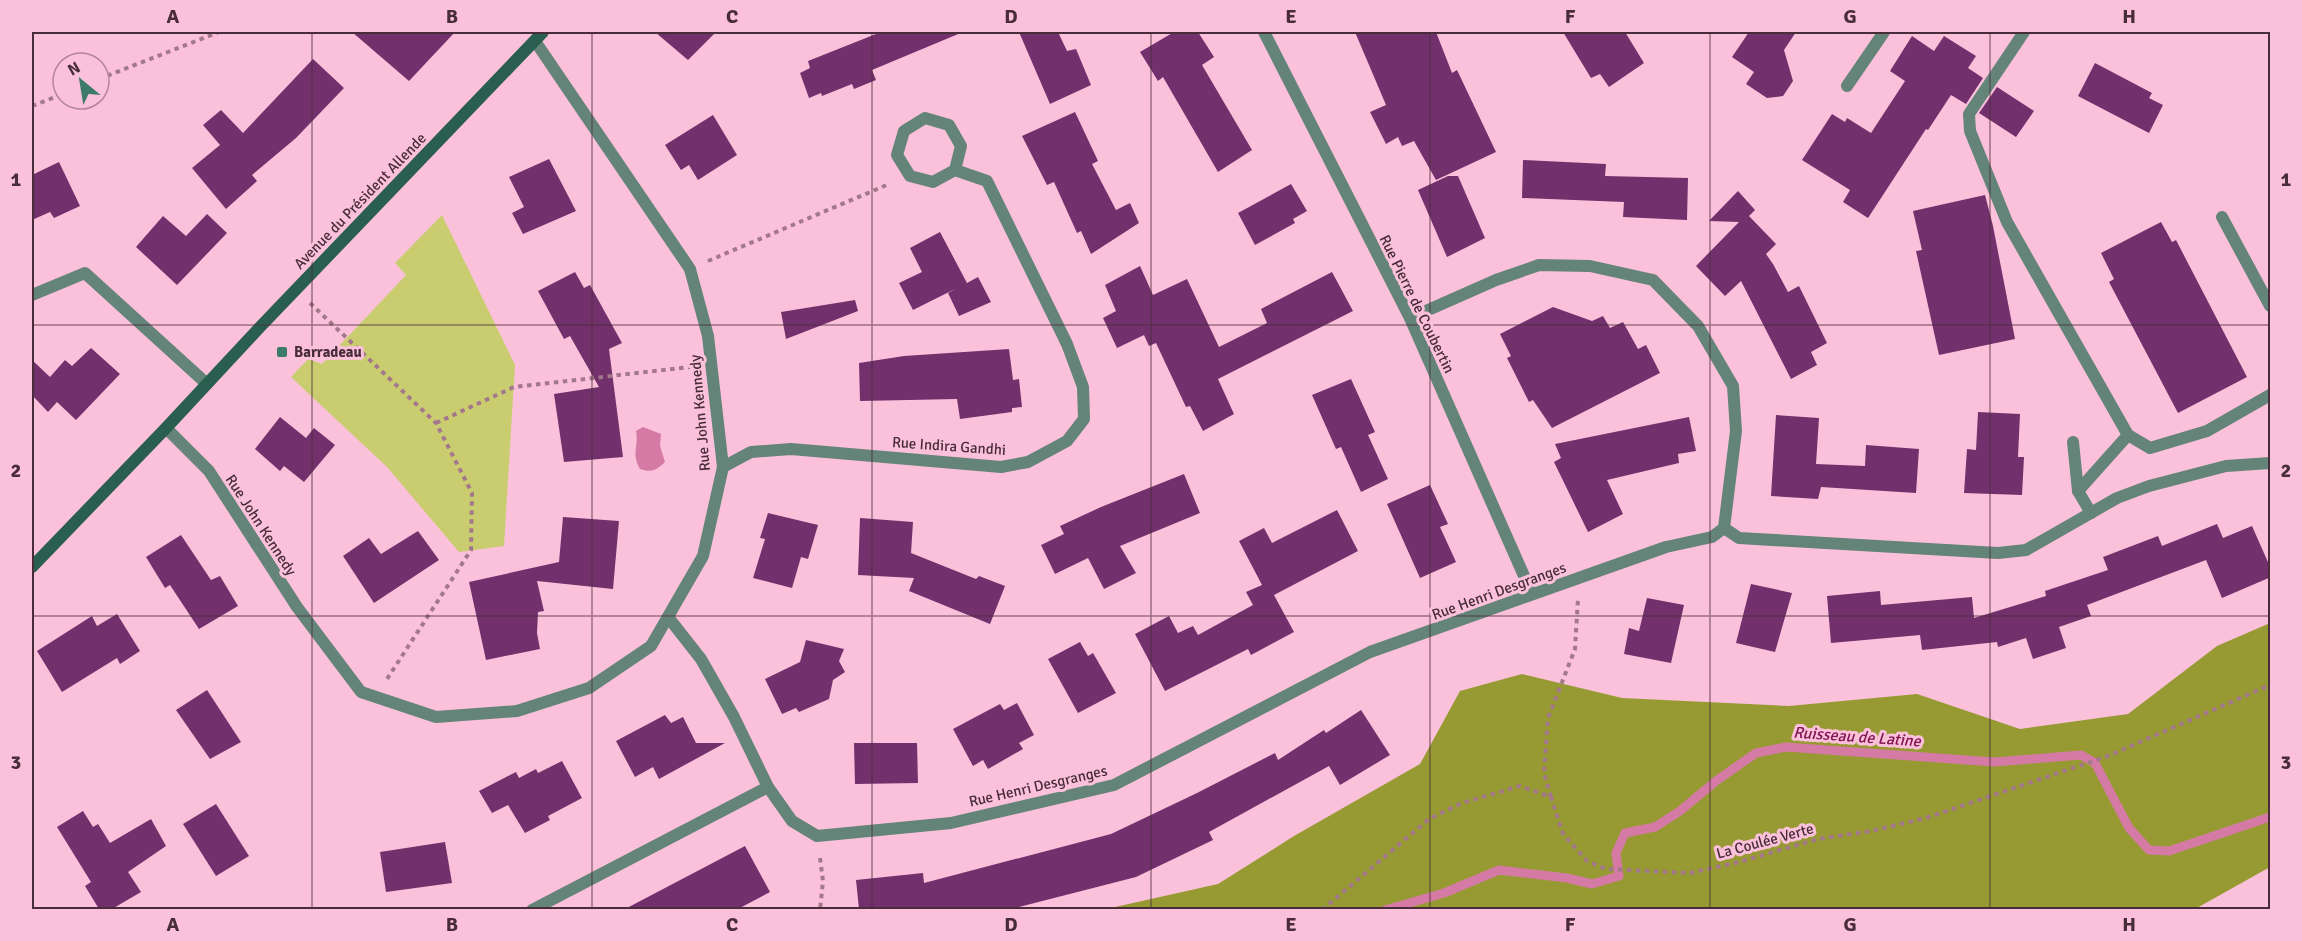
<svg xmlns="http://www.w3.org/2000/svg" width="2302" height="941" font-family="Signika,sans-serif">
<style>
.green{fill:#c9cd70}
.forest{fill:#979a33}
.water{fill:#d57aa5}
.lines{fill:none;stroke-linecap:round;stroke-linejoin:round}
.stream{stroke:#d57aa5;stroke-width:9}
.building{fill:#72306d}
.path{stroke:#a4788b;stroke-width:4;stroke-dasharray:4.5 4.5;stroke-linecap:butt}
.lane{stroke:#648479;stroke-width:12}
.street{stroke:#648479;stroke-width:12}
.secondary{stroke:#2a5e4e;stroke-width:12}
.grid{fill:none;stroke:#482c39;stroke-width:1.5;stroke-opacity:0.55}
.poi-dot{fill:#3d7b68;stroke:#fbc1da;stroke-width:2}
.labels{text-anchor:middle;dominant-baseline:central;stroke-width:6;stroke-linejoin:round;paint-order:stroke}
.street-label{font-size:15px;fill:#482c39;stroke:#fbc1da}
.poi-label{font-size:15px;font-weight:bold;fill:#482c39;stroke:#fbc1da;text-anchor:start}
.water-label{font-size:16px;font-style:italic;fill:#811454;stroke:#fbc1da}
.neatline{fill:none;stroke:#482c39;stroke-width:2}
.grid-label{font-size:20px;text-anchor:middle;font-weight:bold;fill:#482c39}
</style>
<rect width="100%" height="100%" fill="#fbc1da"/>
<!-- green -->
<path class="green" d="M442,215l73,150 -11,181 -45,6 -72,-85 -96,-90 17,-18 14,5 84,-89 -11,-12z"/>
<!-- forest -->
<path class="forest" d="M2270,623v244l-75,42h-1089l112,-25 76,-48 126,-72 40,-73 62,-17 100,24 167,8 128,-12 103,35 108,-15 89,-68z"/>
<!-- water -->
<path class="water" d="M643,427l18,7 -1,12 5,16c-8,8 -14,11 -25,7 -9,-16 -1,-23 -4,-38z"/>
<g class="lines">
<!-- stream -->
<path class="stream" d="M1385,910l59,-17 55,-23 68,8 25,6 27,-8 -3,-23 9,-20 30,-6 25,-16 36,-30 40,-28 30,-6 208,15 87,-7 14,8 34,65 20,22 20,1 101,-34"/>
</g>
<!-- building -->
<g class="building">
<path d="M352,32h103l-46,49z"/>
<path d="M655,32h61l-28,28z"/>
<path d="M881,32h82l-91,38 4,10 -22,9 -2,-5 -30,12 -1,-3 -12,5 -9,-25 10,-5 -2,-7z"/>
<path d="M1019,32h39l9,19 9,-2 15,36 -41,19z"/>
<path d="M1174,32h24l16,25 -12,8 50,85 -34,22 -55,-95 -5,4 -18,-29z"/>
<path d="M1355,32h81l16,41 5,-3 39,82 -60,28 -22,-39 -12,5 -4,-9 -12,7 -16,-32 16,-7z"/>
<path d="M1563,32h62l19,31 -35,24 -9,-13 -9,4z"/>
<path d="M1749,32h47l-12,18 9,31 -10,15 -16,2 -21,-14 8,-12 -22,-15z"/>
<path d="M1912,36l22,15 10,-15 32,20 -8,12 15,10 -17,26 -15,-9 -23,35 -2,-1 -58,89 -25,-16 7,-12 -48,-30 30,-46 13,8 2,-4 24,15 34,-52 -15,-10z"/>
<path d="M313,59l31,29 -48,50 -44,37 5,6 -31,28 -34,-41 28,-23 -17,-20 18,-15 22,23z"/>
<path d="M2095,63l57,30 -3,5 14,7 -14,28 -71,-37z"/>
<path d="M1997,87l37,24 -18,26 -37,-24z"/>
<path d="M1075,112l23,49 -6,3 24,46 14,-7 9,20 -48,31 -10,-23 -4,2 -23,-51 -7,3 -25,-49z"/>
<path d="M713,115l24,40 -39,25 -9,-15 -8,5 -16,-25z"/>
<path d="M549,159l27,52 -53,23 -11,-21 12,-6 -15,-30z"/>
<path d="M1523,160l83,4 -1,12 83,2 -1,42 -64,-3 1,-15 -102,-4z"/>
<path d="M59,162l21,44 -26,12 -4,-6 -18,8v-45z"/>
<path d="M1448,176h10l27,62 -38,19 -29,-67z"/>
<path d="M1291,184l16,27 -14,8 2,4 -40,22 -17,-32z"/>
<path d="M1738,191l17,19 -6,6 27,28 -10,10 7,10 15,28 11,-6 28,57 -16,9 6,13 -26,14 -50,-98 -16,15 -29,-30 43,-44 -30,-1z"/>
<path d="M1985,195l8,31 22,113 -76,16 -23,-104 6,-1 -9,-39z"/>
<path d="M207,214l20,19 -50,52 -41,-38 27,-31 23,20z"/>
<path d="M2161,222l11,20 4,-2 71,137 -69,36 -69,-131 5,-3 -13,-26z"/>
<path d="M940,232l27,51 11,-6 13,25 -32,14 -11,-23 9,-5 -44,22 -14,-27 23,-11 -12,-24z"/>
<path d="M1140,266l13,29 34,-16 32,68 48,-24 -6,-14 71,-37 21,39 -135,68 16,35 -31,17 -13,-25 -4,1 -30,-64 -7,3 -5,-11 -27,13 -14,-30 13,-7 -11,-26z"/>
<path d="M575,272l9,16 6,-3 32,58 -13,6 14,108 -59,5 -10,-68 45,-7 -29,-51 -6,3 -26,-48z"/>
<path d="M855,300l3,11 -72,28 -5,-27z"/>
<path d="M1553,307l39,14 11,-5 7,12 13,-6 15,27 8,-4 14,28 -108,55 -19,-28 -4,2 -22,-44 4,-2 -11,-22z"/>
<path d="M91,348l29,26 -44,46 -19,-18 -9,10 -16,-17v-35l18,17 15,-17 7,6z"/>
<path d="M1009,349l4,31 6,-1 3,28 -10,1v4l-52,7 -3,-20 -97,2 -1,-38 45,-7z"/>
<path d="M1351,379l24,53 -7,3 20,44 -27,13 -20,-45 -5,2 -24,-54z"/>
<path d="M1978,412l42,2 -2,43h6l-2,38 -58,-2 3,-44 9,1z"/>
<path d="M1776,415l43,3 -3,46 49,2 1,-21 53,4 -3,44 -95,-6 -3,12 -47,-3z"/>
<path d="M280,417l26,21 8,-10 21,17 -31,37 -20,-16 -4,5 -25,-22z"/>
<path d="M1689,417l7,34 -18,3 1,9 -72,17 16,34 -35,18 -34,-70 7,-4 -6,-14z"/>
<path d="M1184,474l16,39 -80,33 16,27 -32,16 -16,-31 -33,16 -14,-29 23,-11 -4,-8 41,-19z"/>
<path d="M1430,485l18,39 -8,3 16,35 -36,16 -33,-74z"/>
<path d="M1337,510l21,41 -84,44 20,37 -43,23 -3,-6 -83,42 -30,-57 34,-18 9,17 15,-7 5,9 55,-30 -7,-13 16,-7 -23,-44 25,-13 8,15z"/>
<path d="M768,513l50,12 -10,34 -7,-2 -9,31 -39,-10 12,-39 -5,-1z"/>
<path d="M563,517l56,4 -6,68 -76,-8 7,30 -6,1 -1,21 3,16 -54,11 -17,-78 90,-20z"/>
<path d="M860,518l53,4 -2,31 65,26 3,-3 26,10 -15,38 -81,-33 5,-13 -56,-3z"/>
<path d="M2217,524l6,14 29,-12 19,43v8l-49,21 -16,-38 -119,45 4,11 -32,11 7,21 -33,11 -7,-21 -28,9 -1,-5 -75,8 -2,-15 -89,8 -4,-47 53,-5 1,14 91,-8 2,21 72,-22 -1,-5 63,-21 -5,-13 55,-21 4,10z"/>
<path d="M418,531l21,29 -65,43 -31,-47 26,-18 12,16z"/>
<path d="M181,535l30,45 9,-4 18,30 -39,23 -29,-44 -5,3 -19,-31z"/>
<path d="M1751,584l41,9 -17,59 -39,-9z"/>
<path d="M1647,598l37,7 -13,58 -47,-9 5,-26 10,3z"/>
<path d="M117,614l23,37 -20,13 -3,-6 -55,34 -25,-41 55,-35 5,10z"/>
<path d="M806,640l38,9 -5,12 6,11 -12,8 -4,19 -30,13 -3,-4 -14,6 -17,-35 35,-17z"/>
<path d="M1080,642l8,14 5,-3 23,40 -38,20 -30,-54z"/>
<path d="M207,690l34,52 -31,17 -34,-49z"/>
<path d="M1017,703l17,32 -15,8 4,6 -35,20 -5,-9 -10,6 -20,-37 47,-25 4,6z"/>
<path d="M1361,710l29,45 -50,30 -11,-19 -120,66 4,8 -77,37 -125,32h-152l-3,-29 67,-7 1,10 187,-49 86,-41 78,-40 3,7 46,-30 2,3z"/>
<path d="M665,715l6,8 12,-6 13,26h29l-66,36 -6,-12 -18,10 -19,-36z"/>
<path d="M854,743h63l1,40 -63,1z"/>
<path d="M562,761l20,37 -34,18 2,4 -25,13 -17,-28 -16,8 -13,-22 37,-19 3,6 17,-9 2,4z"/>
<path d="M216,804l33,52 -33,20 -33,-52z"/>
<path d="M83,811l10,16 5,-3 12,19 41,-24 15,27 -38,26 13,20 -29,17h-13l-14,-23 6,-4 -34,-55z"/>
<path d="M445,842l7,41 -66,9 -6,-40z"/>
<path d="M745,846l25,46 -32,17h-113z"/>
</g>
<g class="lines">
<!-- path -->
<g class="path">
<path d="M99,79l120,-47"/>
<path d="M32,106l31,-12"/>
<path d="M708,261l181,-77"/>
<path d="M310,303l126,120 36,70 -1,57 -84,129"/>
<path d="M436,423l78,-36 176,-20"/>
<path d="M1551,797l-7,-24 4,-55 27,-69 3,-50"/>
<path d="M820,858l3,23 -3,29"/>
<path d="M1322,910l107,-91 33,-16 58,-17 31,11 12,37 24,27 19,8 84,4 49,-11 79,-23 53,-8 55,-13 182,-62 162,-71"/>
</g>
<!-- lane -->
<g class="lane">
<path d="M2024,32l-55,82 1,17 37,91 121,213 22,13 57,-17 63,-36"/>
<path d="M2222,217l48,89"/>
<path d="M2073,442l5,49 13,22"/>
<path d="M2078,491l50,-56"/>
</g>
<!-- street -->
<g class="street">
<path d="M1264,32l146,286 122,276"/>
<path d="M1847,86l37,-54"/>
<path d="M32,295l53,-22 122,111"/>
<path d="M1410,318l86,-38 43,-15 51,1 63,14 45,46 35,60 3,45 -12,97"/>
<path d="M166,428l43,43 88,136 64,85 75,25 81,-6 72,-23 62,-42 52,-90 20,-89 -15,-131 -18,-67 -155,-228"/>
<path d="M723,467l28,-15 40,-3 210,18 27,-5 39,-21 17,-22 -1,-32 -16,-43 -80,-163 -32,-11 -22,12 -23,-6 -13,-21 7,-24 21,-13 24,7 12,21 -6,24"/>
<path d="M668,617l33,42 33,58 34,70 24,34 25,15 134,-13 163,-38 256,-133 296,-105 46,-10 12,-9 15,10 259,15 28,-3 91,-52 32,-12 77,-20 44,-3"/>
<path d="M532,910l236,-123"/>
</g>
<!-- secondary -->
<path class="secondary" d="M32,567l134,-139 94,-101 283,-295"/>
</g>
<!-- grid -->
<path class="grid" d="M312,32v878M592,32v878M872,32v878M1151,32v878M1430,32v878M1710,32v878M1990,32v878M32,325h2238M32,616h2238"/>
<!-- markers -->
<rect class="poi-dot" x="276" y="346" width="12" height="12" rx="3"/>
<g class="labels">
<!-- street labels -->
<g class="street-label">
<text transform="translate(360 201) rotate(-46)">Avenue du Président Allende</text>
<text transform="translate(1417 304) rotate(64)">Rue Pierre de Coubertin</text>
<text transform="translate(700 413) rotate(-95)">Rue John Kennedy</text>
<text transform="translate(949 446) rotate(4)">Rue Indira Gandhi</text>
<text transform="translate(261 525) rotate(57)">Rue John Kennedy</text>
<text transform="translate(1499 591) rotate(-20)">Rue Henri Desgranges</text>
<text transform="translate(1038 786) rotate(-13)">Rue Henri Desgranges</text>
<text transform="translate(1765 841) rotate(-15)">La Coulée Verte</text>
</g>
<!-- poi labels -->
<g class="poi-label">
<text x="294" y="352">Barradeau</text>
</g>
<!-- water labels -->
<g class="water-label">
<text transform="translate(1857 737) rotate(4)">Ruisseau de Latine</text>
</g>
</g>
<!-- border -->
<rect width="2302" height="941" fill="none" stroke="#fbc1da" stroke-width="66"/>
<!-- north arrow -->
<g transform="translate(81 81) rotate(330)"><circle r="28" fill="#fbc1da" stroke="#b3859a" stroke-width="1.5"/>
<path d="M0-4.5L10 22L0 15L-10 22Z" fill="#3d7b68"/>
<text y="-9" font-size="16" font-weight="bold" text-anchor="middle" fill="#482c39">N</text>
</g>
<rect x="33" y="33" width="2236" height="875" class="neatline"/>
<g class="grid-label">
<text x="173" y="23">A</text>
<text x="452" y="23">B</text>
<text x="732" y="23">C</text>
<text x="1011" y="23">D</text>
<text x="1291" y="23">E</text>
<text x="1570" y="23">F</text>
<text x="1850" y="23">G</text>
<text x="2129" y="23">H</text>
<text x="16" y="186">1</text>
<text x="2286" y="186">1</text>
<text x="16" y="477">2</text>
<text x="2286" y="477">2</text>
<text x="16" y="769">3</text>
<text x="2286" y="769">3</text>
<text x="173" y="931">A</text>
<text x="452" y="931">B</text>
<text x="732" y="931">C</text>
<text x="1011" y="931">D</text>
<text x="1291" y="931">E</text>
<text x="1570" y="931">F</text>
<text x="1850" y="931">G</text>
<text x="2129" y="931">H</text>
</g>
</svg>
